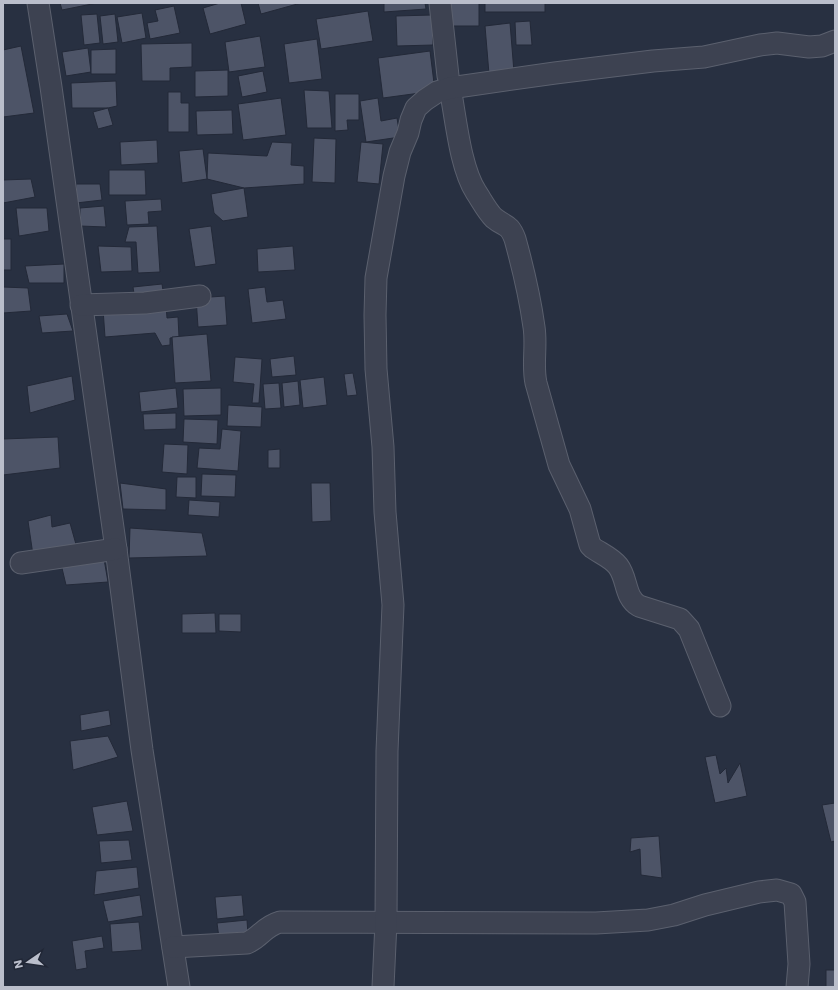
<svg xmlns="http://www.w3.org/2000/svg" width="838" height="990" font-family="Poppins,sans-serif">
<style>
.building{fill:#4d5467;stroke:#232938}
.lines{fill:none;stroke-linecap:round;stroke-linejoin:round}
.minor-casing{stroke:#5b606e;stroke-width:23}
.minor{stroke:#3d4251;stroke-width:21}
</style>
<rect width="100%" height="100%" fill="#283041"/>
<!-- building -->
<g class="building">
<path d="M60,3h37l-35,7z"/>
<path d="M220,3h21l5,21 -36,10 -7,-26z"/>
<path d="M258,3h43l-40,11z"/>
<path d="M384,3h41l1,6 -42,3z"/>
<path d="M443,3h36v23h-35z"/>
<rect x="485" y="3" width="60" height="9"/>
<path d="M174,6l6,27 -30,6 -3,-16 11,-2 -3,-11z"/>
<path d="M368,11l5,30 -52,8 -5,-30z"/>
<path d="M142,13l4,25 -24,5 -5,-26z"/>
<path d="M97,14l3,29 -16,2 -3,-30z"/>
<path d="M115,14l3,28 -15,2 -3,-28z"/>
<path d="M432,15l1,30 -36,1 -1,-30z"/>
<path d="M530,21l2,24h-16l-1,-23z"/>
<path d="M510,23l4,49 -25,2 -4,-48z"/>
<path d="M260,36l5,31 -36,5 -4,-30z"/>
<path d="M317,39l5,40 -33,4 -5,-39z"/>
<path d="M192,43v24l-22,1v13h-28l-1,-37z"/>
<path d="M21,46l13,67 -31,4v-67z"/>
<path d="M88,48l3,24 -25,4 -4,-24z"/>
<path d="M116,49v25h-25v-24z"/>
<path d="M430,51l5,40 -52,7 -5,-40z"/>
<path d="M228,70v26l-33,1v-26z"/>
<path d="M263,71l4,21 -25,5 -4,-21z"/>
<path d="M116,81l1,25 -9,2h-36l-1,-25z"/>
<path d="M304,90l25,1 3,37h-25z"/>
<path d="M168,92h13v11h8v29h-21z"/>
<path d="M335,94h24v26h-12l1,10 -13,1z"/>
<path d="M281,98l5,37 -43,5 -5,-36z"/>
<path d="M378,98l3,23 16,-3 3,19 -34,5 -6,-41z"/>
<path d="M108,108l5,17 -15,4 -5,-17z"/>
<path d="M232,110l1,24 -36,1 -1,-24z"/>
<path d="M314,138l22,1 -1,44 -23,-1z"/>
<path d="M157,140l1,23 -37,2 -1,-23z"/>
<path d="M272,142l20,1 -1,22 13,1v18l-60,4 -37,-9 1,-26 59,3z"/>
<path d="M361,142l22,2 -4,40 -22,-2z"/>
<path d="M203,149l4,30 -25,4 -3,-32z"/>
<path d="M109,170h36l1,25h-37z"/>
<path d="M31,179l4,18 -32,6v-23z"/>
<path d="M76,184h24l2,16 -26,3z"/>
<path d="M244,188l4,29 -25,4 -9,-8 -3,-19z"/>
<path d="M161,199l1,12 -14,1 1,12 -22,1 -2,-24z"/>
<path d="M104,206l2,21 -26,-1v-18z"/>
<path d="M16,208h31l2,23 -30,5z"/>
<path d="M157,226l3,46 -22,1 -2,-31h-11l4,-15z"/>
<path d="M211,226l5,38 -21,3 -6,-38z"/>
<rect x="3" y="239" width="8" height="31"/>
<path d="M98,246l33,1 1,24 -31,1z"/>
<path d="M293,246l2,24 -37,2 -1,-23z"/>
<path d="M64,264v19h-35l-4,-17z"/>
<path d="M162,284l2,13 -29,3 -2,-13z"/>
<path d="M3,287l25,1 3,23 -28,2z"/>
<path d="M265,287l2,15 16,-2 3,19 -34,4 -4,-34z"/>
<path d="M225,296l2,29 -29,2 -2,-29z"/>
<path d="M166,305l1,13 11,-1 1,20 -9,1v7l-8,1 -7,-13 -50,4 -2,-28z"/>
<path d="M67,314l6,17 -31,2 -3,-17z"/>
<path d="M207,334l4,47 -36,2 -3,-46z"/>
<path d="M294,356l2,19 -24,2 -2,-18z"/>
<path d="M235,357l27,2 -3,44h-7l2,-19 -21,-2z"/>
<path d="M353,373l4,22 -10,1 -3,-22z"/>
<path d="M72,376l3,24 -45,13 -3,-27z"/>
<path d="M324,377l3,28 -24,3 -3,-28z"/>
<path d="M298,381l2,24 -16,2 -2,-24z"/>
<path d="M279,383l2,25 -16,1 -2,-25z"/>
<path d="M176,388l2,20 -37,4 -2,-20z"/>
<path d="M221,388v27l-37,1 -1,-27z"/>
<path d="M228,405l34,2 -1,20 -34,-1z"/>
<path d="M176,413v16l-32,1 -1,-16z"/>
<path d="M184,419l34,1 -1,24 -34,-2z"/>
<path d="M222,429l19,2 -3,40 -41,-3 2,-20 21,1z"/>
<path d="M58,437l2,31 -57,7v-36z"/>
<path d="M164,444l24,1 -1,29 -25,-2z"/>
<path d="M280,449v19h-12v-18z"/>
<path d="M202,474l34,1 -1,22 -34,-1z"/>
<path d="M177,477h19v21l-20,-1z"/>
<path d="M120,483l46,6v21l-43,-1z"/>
<path d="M311,483h19l1,38 -19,1z"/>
<path d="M189,500l31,2 -1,15 -31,-2z"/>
<path d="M51,515l1,12 18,-4 7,25 -44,7 -5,-34z"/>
<path d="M130,528l72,5 5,23 -78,2z"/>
<path d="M104,559l4,23 -42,3 -5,-21z"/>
<path d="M215,613l1,20h-34v-19z"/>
<path d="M219,614h22v18l-22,-1z"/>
<path d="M109,710l2,15 -30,6 -1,-16z"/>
<path d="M108,736l10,21 -45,13 -3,-29z"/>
<path d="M716,755l4,19 6,-6 2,15 12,-20 7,33 -32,7 -10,-46z"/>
<path d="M127,801l6,30 -36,4 -5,-28z"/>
<path d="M835,803v38l-4,1 -9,-37z"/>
<path d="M659,836l3,42 -21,-3 -1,-26 -10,3 1,-14z"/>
<path d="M129,840l3,20 -31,3 -2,-22z"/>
<path d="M137,867l2,21 -45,7 2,-24z"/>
<path d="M140,895l3,21 -35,6 -5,-21z"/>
<path d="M242,895l2,21 -27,3 -2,-22z"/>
<path d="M247,920l1,15 -29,3 -2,-15z"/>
<path d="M139,922l3,28 -30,2 -2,-28z"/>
<path d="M102,936l2,12 -19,3 2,17 -11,2 -4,-29z"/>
<rect x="826" y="970" width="9" height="17"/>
</g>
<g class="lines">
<!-- minor casing -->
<g class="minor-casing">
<g id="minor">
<path d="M38,3l13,84 65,462 26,201 37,237"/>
<path d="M440,3l8,73"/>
<path d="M450,88c6,31 10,79 26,104 6,9 11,19 18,26 11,9 15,5 21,21 8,29 15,59 19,88 3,19 -2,38 2,56l23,82 21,44 10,36 3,3c7,5 19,10 25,18 10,13 6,31 21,40l41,13 9,10 31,77"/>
<path d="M81,305l64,-2 55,-7"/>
<path d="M21,563l95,-14"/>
<path d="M173,947l74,-4c14,-6 16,-16 33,-21l316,1 52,-3 26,-5 31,-10 54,-13 18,-2 14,4 4,8 4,62 -2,23"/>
<path d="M383,987l3,-65 1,-171 6,-146 -8,-93 -2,-65 -7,-78 -1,-54 1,-37 18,-102 6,-24 8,-19 3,-13 5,-12 9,-8 12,-8 13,-4 105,-15 98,-12 51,-4 56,-12 17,-2 32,4 13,-1 13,-5"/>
</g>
</g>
<!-- minor -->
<use href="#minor" class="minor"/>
</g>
<!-- border -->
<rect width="838" height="990" fill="none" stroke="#babecb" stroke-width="8"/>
<!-- north arrow -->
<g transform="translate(28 962) rotate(257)" stroke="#212736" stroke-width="3" paint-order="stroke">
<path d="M0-3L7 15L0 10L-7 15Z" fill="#babecb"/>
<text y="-6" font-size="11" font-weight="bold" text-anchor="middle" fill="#babecb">N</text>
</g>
</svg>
